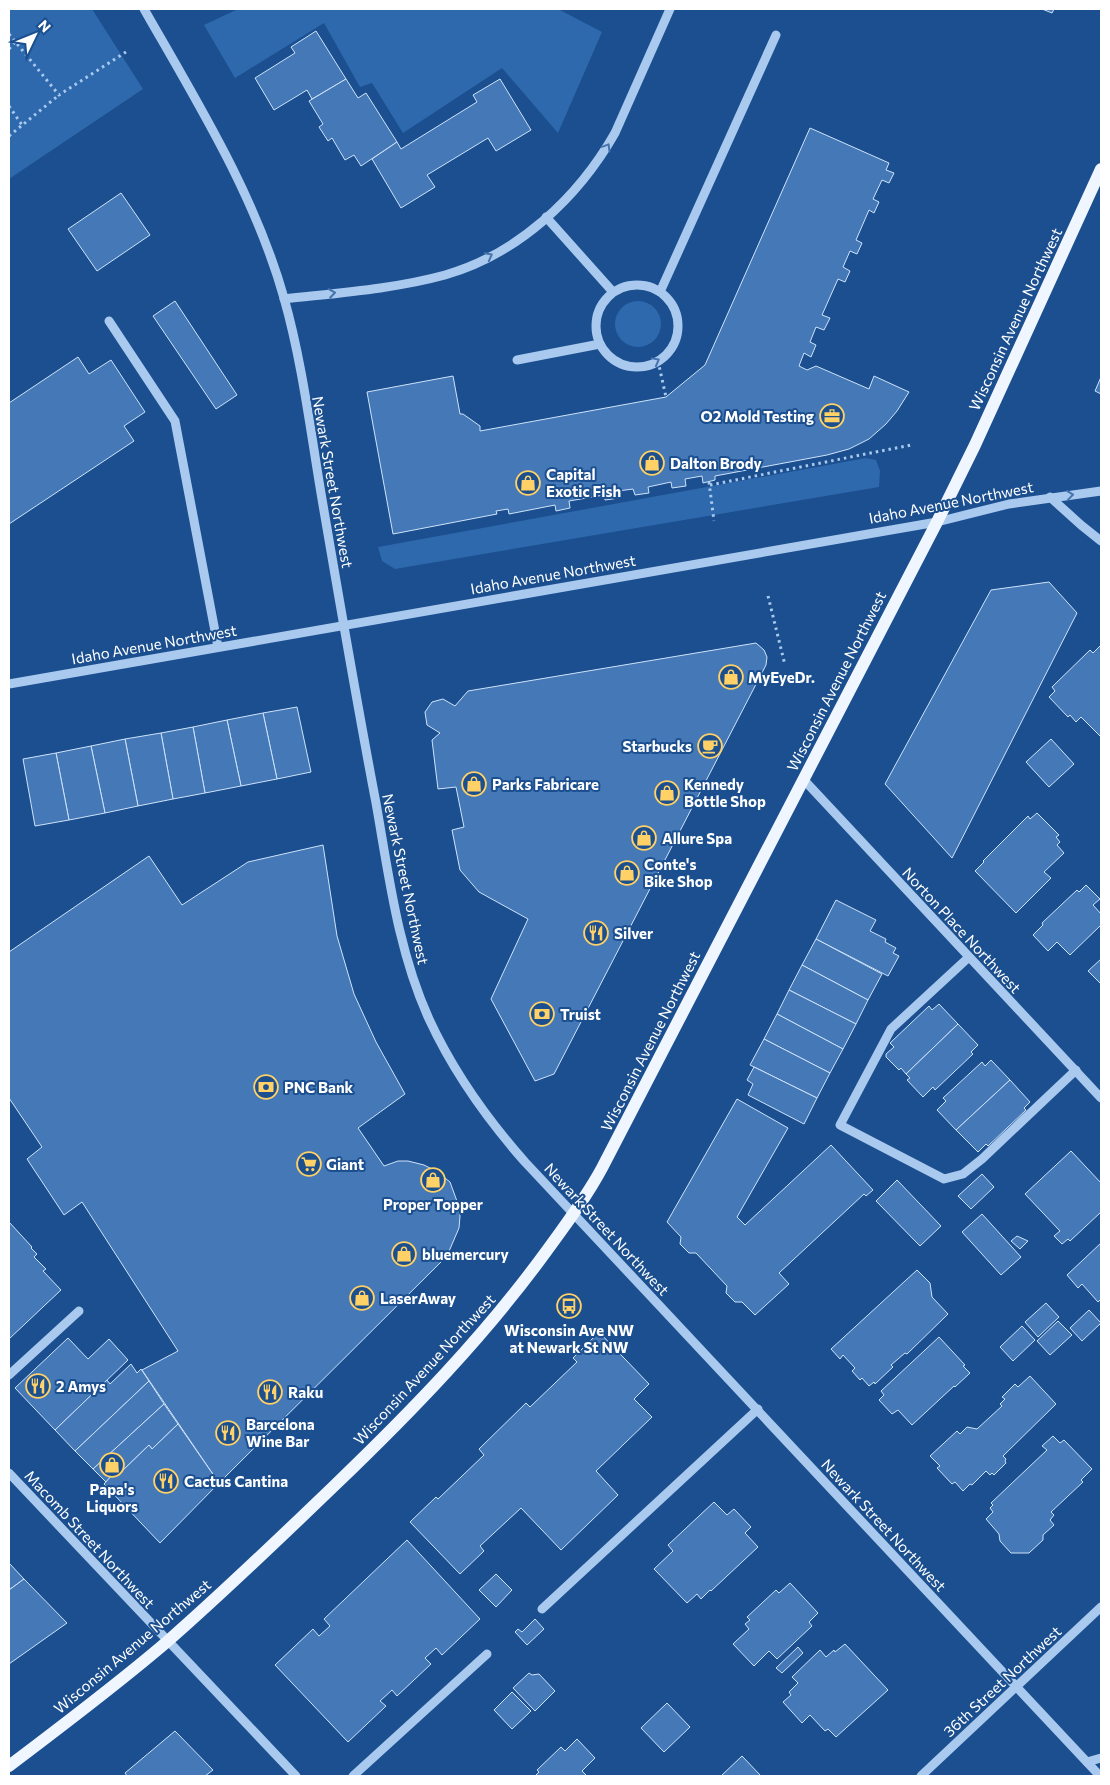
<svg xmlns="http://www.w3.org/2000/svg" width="1110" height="1785" font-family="Commissioner,sans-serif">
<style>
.green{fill:#2e69ad}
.building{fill:#4478b7;stroke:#cfe3fa}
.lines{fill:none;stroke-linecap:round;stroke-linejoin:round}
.path{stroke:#a9c9ee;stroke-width:3;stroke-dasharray:2.5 4;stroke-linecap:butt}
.minor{stroke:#a9c9ee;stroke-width:9}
.major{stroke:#f0f6ff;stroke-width:12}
.oneway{stroke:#4674ac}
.labels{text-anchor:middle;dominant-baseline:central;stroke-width:4;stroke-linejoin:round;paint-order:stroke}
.street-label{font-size:15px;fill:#fff;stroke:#1b4f8f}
.poi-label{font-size:15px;font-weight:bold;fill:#fff;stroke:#1b4f8f;text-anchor:start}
</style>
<rect width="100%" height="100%" fill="#1b4f8f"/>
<!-- green -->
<g class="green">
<path d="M9,9h83l51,80 -134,90z"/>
<path d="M238,9h320l44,23 -44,101 -56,-65 -99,65 -31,-50 -12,4 -36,-64 -89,55 -31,-53z"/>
<circle cx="638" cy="324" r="23"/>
<path d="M866,458l10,2 4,11 -1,16 -484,82 -13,-8 -4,-14z"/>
</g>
<!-- building -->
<g class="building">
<path d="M1042,9h12l-2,4z"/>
<path d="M316,31l30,48 -34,20 -5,-9 -33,20 -19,-32 40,-25 -4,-6z"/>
<path d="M346,79l12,19 8,-5 31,49 -36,24 -7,-11 -9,5 -13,-22 -4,3 -9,-14 4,-3 -14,-23z"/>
<path d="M500,79l31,51 -35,21 -8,-13 -61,37 8,12 -34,21 -29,-49 25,-17 4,7 76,-47 -4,-7z"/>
<path d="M810,128l79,35 -3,7 8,3 -5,10 -7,-3 -9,19 6,3 -5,11 -5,-3 -13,30 6,3 -5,11 -7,-3 -7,16 7,4 -5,11 -7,-3 -16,36 8,3 -6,12 -8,-3 -6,15 6,3 -5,12 -7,-4 -5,13 8,4 9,-4 53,23 5,-13 35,16 -12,19 -11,13 -17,15 -20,10 -22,6 -112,21v4l-12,3 -1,-7 -17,3 1,7 -14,2 -1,-6 -23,5 1,6 -14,2 -2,-6 -15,2 1,7 -14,2 -1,-5 -35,6 1,7 -14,3 -1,-6 -46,9 -1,-5 -12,2 1,3 -104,20 -26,-142 86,-16 7,38h3l17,12v5l186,-34 39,-32z"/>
<path d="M121,193l29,42 -53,36 -29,-42z"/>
<path d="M175,301l62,94 -21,14 -63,-93z"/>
<path d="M78,357l11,17 22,-14 34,52 -21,14 10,15 -125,83v-121z"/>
<path d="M1101,377v17l-6,-3z"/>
<path d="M1049,582l28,31 -125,245 -67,-74 106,-194z"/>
<path d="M756,643l8,7 3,7 -1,8 -212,409 -19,7 -44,-82 37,-80 -49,-27 -19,-22 -8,-40 12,-3 -8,-40 -18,2 -6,-49 8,-7 -13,-8 -2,-13 7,-10 11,-3 12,7 13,-15z"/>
<path d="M1101,645v90l-1,1 -19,-19 -5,5 -6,-7 -2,2 -19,-20 6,-6 -3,-4 38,-37 3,3z"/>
<path d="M297,707l14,65 -34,7 -14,-66z"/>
<path d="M263,713l14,66 -36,7 -14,-66z"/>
<path d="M227,720l14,66 -36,7 -12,-66z"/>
<path d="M193,727l12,66 -32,6 -12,-66z"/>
<path d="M161,733l12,66 -35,7 -13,-67z"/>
<path d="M125,739l13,67 -33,7 -14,-67z"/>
<path d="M1051,739l23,25 -25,23 -23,-25z"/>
<path d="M91,746l14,67 -36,7 -13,-67z"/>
<path d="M56,753l13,67 -34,6 -12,-67z"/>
<path d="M1037,813l22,22 -3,2 4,5 -3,3 7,8 -20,19 7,6 -35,35 -41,-42 9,-9 -1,-1 45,-45 2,3z"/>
<path d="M323,845l14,91 17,58 22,48 29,52 -47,34 26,38 14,-5h10l16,4 12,6 14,11 8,22 2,12 -1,12 -12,28 -228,227 -77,-113 36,-19 -96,-149 -18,13 -37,-56 15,-12 -33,-49v-146l140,-96 33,49 66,-43z"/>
<path d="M1086,885l14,14 -7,6 8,9v11l-31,30 -13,-13 -9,9 -15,-16 10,-10 -1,-2 35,-33 2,2z"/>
<path d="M836,900l40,20 -6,11 16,8 -1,3 11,6 -3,5 6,3 -11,20 -72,-37z"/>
<path d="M816,939l66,35 -14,26 -66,-35z"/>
<path d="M1101,959v25l-13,-13z"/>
<path d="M802,965l66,35 -12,24 -67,-34z"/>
<path d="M789,990l67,34 -13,25 -66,-35z"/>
<path d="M939,1004l19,20 -52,50 -5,-6 -2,2 -13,-13v-3l8,-7 -4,-4 39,-37 3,4z"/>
<path d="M777,1014l66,35 -13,24 -66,-34z"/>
<path d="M958,1024l20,21 -7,7 2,2 -38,36 -2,-3 -10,10 -16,-17 3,-2 -4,-4z"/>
<path d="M764,1039l66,34 -13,25 -67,-33z"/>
<path d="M991,1060l19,20 -54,50 -19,-20 9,-9 -3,-3 39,-36 3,4z"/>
<path d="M754,1067l63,31 -13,26 -56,-29 5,-11 -6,-4z"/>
<path d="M1010,1080l20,22 -6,6 2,2 -38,36 -2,-2 -8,8 -22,-22z"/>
<path d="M737,1099l51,29 -51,89 8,8 86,-80 42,45 -7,6 -2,-2 -85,79 10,11 -34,31 -13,-13h-7l-9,-9 1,-7 -31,-33h-7l-9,-9 1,-7 -14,-15z"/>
<path d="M1071,1151l30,32v29l-31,29 -2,-2 -6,5 -8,-8 6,-5 -35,-37z"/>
<path d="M982,1174l12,13 -23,22 -13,-13z"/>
<path d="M897,1180l44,46 -21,20 -44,-45z"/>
<path d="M982,1214l39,43 -20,18 -39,-43z"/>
<path d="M9,1222l23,25 -1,1 6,6 -3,3 12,12 -3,2 18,19 -52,49z"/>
<path d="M1017,1236l11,5 -8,8 -9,-8z"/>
<path d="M1101,1243v56l-3,3 -16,-18 -4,4 -11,-13z"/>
<path d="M917,1270l13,13 2,14 16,17 -41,40 -2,-1 -14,12 2,2 -18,17 -1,-2 -5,4 -7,-8 -2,2 -8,-9 3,-3 -12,-13 -3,4 -9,-10z"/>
<path d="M1046,1303l13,14 -21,20 -13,-15z"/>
<path d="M1089,1310l12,13 -19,18 -12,-13z"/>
<path d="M1058,1321l14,14 -22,20 -13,-14z"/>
<path d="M1022,1326l13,14 -22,21 -13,-14z"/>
<path d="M599,1332l50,52 -15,15 18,18 -56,54 22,24 -57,55 -40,-42 -41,38 4,5 -24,23 -50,-52 26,-25 2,2 46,-44 -5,-6 47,-46 4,4 47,-45 -4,-4z"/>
<path d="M939,1337l26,28 -2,1 7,7 -15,14 -1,-1 -42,39 -14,-15 -6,4 -13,-14 5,-5 -3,-4z"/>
<path d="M68,1338l20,21 21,-20 19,21 -73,70 -40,-42z"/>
<path d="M131,1364l6,9 4,-4 8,12 -74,70 -20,-21 52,-50 3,4z"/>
<path d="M1030,1376l26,28 -53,52 3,3 -1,2 1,2 -12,12 -2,-2 -2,2 -4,-4 -14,14 -2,-1 -7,7 -8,-9 -3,2 -15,-16 3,-2 -10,-10 27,-25 3,3 7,-7 10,2 25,-23 -2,-2 5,-5 -3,-2 13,-13 3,3z"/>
<path d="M149,1381l15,23 -71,65 -18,-18z"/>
<path d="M164,1404l14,20 -26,25 -3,-4 -32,31 -3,-3 -8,9 -13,-13z"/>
<path d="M178,1424l41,59 -59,60 -56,-59 10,-11 3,3 32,-31 3,4z"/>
<path d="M1053,1436l7,7 4,-3 28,29 -11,11 2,2 -32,30 3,3 -4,5 4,5 -11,10v5l-14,13h-18l-11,-12 -1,-7 -13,-15 7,-7 -3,-4 3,-3 -2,-2 56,-53 -5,-4z"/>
<path d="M714,1502l13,13 7,-6 17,18 -6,6 13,14 -47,44 -1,-1 -9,9 -4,-5 -10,9 -33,-34 19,-18 -5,-6z"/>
<path d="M407,1540l73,79 -38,36 -6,-7 -11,10 6,6 -34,32 -5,-6 -12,11 6,5 -38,36 -73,-77 38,-36 6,7 11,-10 -6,-7z"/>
<path d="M9,1563l15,16 -15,11z"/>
<path d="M496,1574l16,16 -16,17 -17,-17z"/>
<path d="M24,1579l43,44 -58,41v-74z"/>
<path d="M790,1583l28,30 -9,9 3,4 -35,33 -8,-8 -15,15 -21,-22 16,-15 -4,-5 5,-4 -3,-3 29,-27 3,3z"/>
<path d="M535,1619l9,10 -17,16 -12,-13 3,-3 4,3z"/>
<path d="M845,1644l43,46 -52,47 -8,-8 -3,2 -15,-16 -8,8 -19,-21 8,-7 -2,-3 9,-9 -6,-6 28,-27 6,7 8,-7 1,2z"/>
<path d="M798,1647l5,6 -21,20 -6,-5z"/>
<path d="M529,1673l3,2 7,-1 16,17 -20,20 -22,-23z"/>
<path d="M512,1692l19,19 -19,18 -18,-19z"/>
<path d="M667,1703l23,24 -26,25 -23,-24z"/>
<path d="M175,1731l38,39 -8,6h-78l-2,-3z"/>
<path d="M577,1739l18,19 -13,13 5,5h-52l4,-4 -2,-2 24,-23 4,4z"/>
<path d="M742,1756l19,20h-40z"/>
</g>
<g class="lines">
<!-- path -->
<g class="path">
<path d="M9,34l50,61 67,-43"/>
<path d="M9,49l7,-8"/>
<path d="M9,106l13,19"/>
<path d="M9,136l50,-41"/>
<path d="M658,361l8,36"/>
<path d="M709,482l5,39"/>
<path d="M710,485l201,-40"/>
<path d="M768,596l17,69"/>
</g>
<!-- minor -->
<g class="minor">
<path d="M144,9c53,93 111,186 140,289 19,67 27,138 39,207 17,99 34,199 53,298 13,73 22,148 53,216 24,52 58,100 96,143l575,614"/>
<path d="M546,217l67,75"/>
<circle cx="637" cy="326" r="41"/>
<path d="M660,292l116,-257"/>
<path d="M284,299c53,-6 110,-10 161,-24 73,-21 133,-77 170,-142l55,-124"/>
<path d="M109,321l66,100 43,226"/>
<path d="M517,360l83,-16"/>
<path d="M1050,497l31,28 20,16"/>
<path d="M9,684l928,-162 72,-18 92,-13"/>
<path d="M804,780l297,318"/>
<path d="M969,957l-78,72 -51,96 104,54 19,-5 19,-15 94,-89"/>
<path d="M9,1375l70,-64"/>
<path d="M9,1473l287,303"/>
<path d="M542,1609l216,-200"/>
<path d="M1087,1762l14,-4"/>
<path d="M353,1776l134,-122"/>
<path d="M921,1776l180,-169"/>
</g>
<!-- major -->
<path class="major" d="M9,1766c54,-41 109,-82 160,-126 57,-50 111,-102 165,-154 77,-74 151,-150 214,-237 19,-26 39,-53 54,-81l335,-646 38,-77 126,-276"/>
</g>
<!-- one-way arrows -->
<defs><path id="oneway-chevron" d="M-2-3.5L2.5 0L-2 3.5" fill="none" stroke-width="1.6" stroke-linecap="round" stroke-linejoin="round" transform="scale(1.25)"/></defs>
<g class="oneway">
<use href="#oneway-chevron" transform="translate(607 147) rotate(-59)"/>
<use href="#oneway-chevron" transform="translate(489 256) rotate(-28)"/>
<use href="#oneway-chevron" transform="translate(332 293) rotate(-8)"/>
<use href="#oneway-chevron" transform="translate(656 361) rotate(-29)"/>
<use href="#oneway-chevron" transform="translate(1070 495) rotate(-7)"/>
</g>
<!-- icons -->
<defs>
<g id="office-ring" transform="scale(1.25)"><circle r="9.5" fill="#1b4f8f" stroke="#ffd166" stroke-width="1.5"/><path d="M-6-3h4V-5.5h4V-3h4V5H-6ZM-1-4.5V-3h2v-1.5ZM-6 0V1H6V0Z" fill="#ffd166"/></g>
<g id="shop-ring" transform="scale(1.25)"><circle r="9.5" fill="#1b4f8f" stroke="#ffd166" stroke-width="1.5"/><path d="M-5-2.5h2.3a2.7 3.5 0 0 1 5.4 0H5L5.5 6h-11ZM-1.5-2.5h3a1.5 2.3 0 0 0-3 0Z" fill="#ffd166"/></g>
<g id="cafe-ring" transform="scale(1.25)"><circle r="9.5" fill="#1b4f8f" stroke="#ffd166" stroke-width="1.5"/><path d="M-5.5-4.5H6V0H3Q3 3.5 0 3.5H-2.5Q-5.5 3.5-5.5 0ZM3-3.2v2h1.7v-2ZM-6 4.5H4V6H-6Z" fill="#ffd166"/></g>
<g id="restaurant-ring" transform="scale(1.25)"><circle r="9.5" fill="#1b4f8f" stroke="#ffd166" stroke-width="1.5"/><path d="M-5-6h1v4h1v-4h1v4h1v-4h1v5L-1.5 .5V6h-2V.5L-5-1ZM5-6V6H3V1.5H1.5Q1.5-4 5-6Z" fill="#ffd166"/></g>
<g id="bank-ring" transform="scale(1.25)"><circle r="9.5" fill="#1b4f8f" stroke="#ffd166" stroke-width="1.5"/><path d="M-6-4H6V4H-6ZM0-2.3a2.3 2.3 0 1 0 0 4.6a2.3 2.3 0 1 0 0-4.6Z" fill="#ffd166"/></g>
<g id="supermarket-ring" transform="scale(1.25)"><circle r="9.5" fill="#1b4f8f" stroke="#ffd166" stroke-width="1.5"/><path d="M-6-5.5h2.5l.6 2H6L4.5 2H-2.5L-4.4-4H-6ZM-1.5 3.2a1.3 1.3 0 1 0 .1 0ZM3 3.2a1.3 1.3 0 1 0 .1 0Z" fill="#ffd166"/></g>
<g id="bus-ring" transform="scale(1.25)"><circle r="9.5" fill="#1b4f8f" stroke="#ffd166" stroke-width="1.5"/><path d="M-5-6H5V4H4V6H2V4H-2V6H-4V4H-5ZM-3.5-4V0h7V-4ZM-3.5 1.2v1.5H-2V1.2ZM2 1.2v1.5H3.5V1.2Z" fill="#ffd166"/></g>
</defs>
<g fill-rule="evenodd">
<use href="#office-ring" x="832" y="416"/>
<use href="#shop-ring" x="652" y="463"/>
<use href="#shop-ring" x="528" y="483"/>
<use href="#shop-ring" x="731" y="677"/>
<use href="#cafe-ring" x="710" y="746"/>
<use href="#shop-ring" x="474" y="784"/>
<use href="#shop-ring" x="667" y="793"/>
<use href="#shop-ring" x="644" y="838"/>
<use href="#shop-ring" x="627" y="873"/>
<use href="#restaurant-ring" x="596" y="933"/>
<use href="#bank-ring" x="542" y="1014"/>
<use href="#bank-ring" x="266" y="1087"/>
<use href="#supermarket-ring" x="309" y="1164"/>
<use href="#shop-ring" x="433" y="1180"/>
<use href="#shop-ring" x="404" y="1254"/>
<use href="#shop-ring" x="362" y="1298"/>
<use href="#bus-ring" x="569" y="1306"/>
<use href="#restaurant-ring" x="38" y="1386"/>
<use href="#restaurant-ring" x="270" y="1392"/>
<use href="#restaurant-ring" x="228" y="1433"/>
<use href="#shop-ring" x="112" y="1465"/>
<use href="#restaurant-ring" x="166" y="1481"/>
</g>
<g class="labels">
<!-- street labels -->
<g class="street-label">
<text transform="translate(1015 319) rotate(-65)">Wisconsin Avenue Northwest</text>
<text transform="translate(333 482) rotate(80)">Newark Street Northwest</text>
<text transform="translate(951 502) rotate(-11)">Idaho Avenue Northwest</text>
<text transform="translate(553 574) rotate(-10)">Idaho Avenue Northwest</text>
<text transform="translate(154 644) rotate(-10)">Idaho Avenue Northwest</text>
<text transform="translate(836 681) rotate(-63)">Wisconsin Avenue Northwest</text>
<text transform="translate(406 879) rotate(78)">Newark Street Northwest</text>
<text transform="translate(962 930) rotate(47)">Norton Place Northwest</text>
<text transform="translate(650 1041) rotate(-63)">Wisconsin Avenue Northwest</text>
<text transform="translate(607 1229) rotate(47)">Newark Street Northwest</text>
<text transform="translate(424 1369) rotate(-47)">Wisconsin Avenue Northwest</text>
<text transform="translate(884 1525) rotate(47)">Newark Street Northwest</text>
<text transform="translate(90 1539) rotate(47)">Macomb Street Northwest</text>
<text transform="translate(132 1646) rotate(-40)">Wisconsin Avenue Northwest</text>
<text transform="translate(1002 1681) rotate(-43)">36th Street Northwest</text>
</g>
<!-- poi labels -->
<g class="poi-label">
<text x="814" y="416" text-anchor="end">O2 Mold Testing</text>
<text x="670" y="463">Dalton Brody</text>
<text x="546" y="474">Capital<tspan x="546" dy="17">Exotic Fish</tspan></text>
<text x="748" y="677">MyEyeDr.</text>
<text x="692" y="746" text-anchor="end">Starbucks</text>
<text x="492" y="784">Parks Fabricare</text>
<text x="684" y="784">Kennedy<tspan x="684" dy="17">Bottle Shop</tspan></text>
<text x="662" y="838">Allure Spa</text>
<text x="644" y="864">Conte's<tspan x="644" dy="17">Bike Shop</tspan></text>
<text x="614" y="933">Silver</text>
<text x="560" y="1014">Truist</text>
<text x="284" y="1087">PNC Bank</text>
<text x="326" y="1164">Giant</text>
<text x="433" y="1204" text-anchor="middle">Proper Topper</text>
<text x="422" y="1254">bluemercury</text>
<text x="380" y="1298">LaserAway</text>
<text x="569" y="1330" text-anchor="middle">Wisconsin Ave NW<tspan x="569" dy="17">at Newark St NW</tspan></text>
<text x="56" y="1386">2 Amys</text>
<text x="288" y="1392">Raku</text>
<text x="246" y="1424">Barcelona<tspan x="246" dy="17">Wine Bar</tspan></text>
<text x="184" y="1481">Cactus Cantina</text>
<text x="112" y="1489" text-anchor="middle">Papa's<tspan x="112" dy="17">Liquors</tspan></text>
</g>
</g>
<!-- border -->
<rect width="1110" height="1785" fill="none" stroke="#ffffff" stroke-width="20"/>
<!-- north arrow -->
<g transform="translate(35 35) rotate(47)" stroke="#1b4f8f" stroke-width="4" paint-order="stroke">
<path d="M0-4L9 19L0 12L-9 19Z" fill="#ffffff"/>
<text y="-8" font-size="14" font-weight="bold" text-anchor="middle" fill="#ffffff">N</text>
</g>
</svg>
